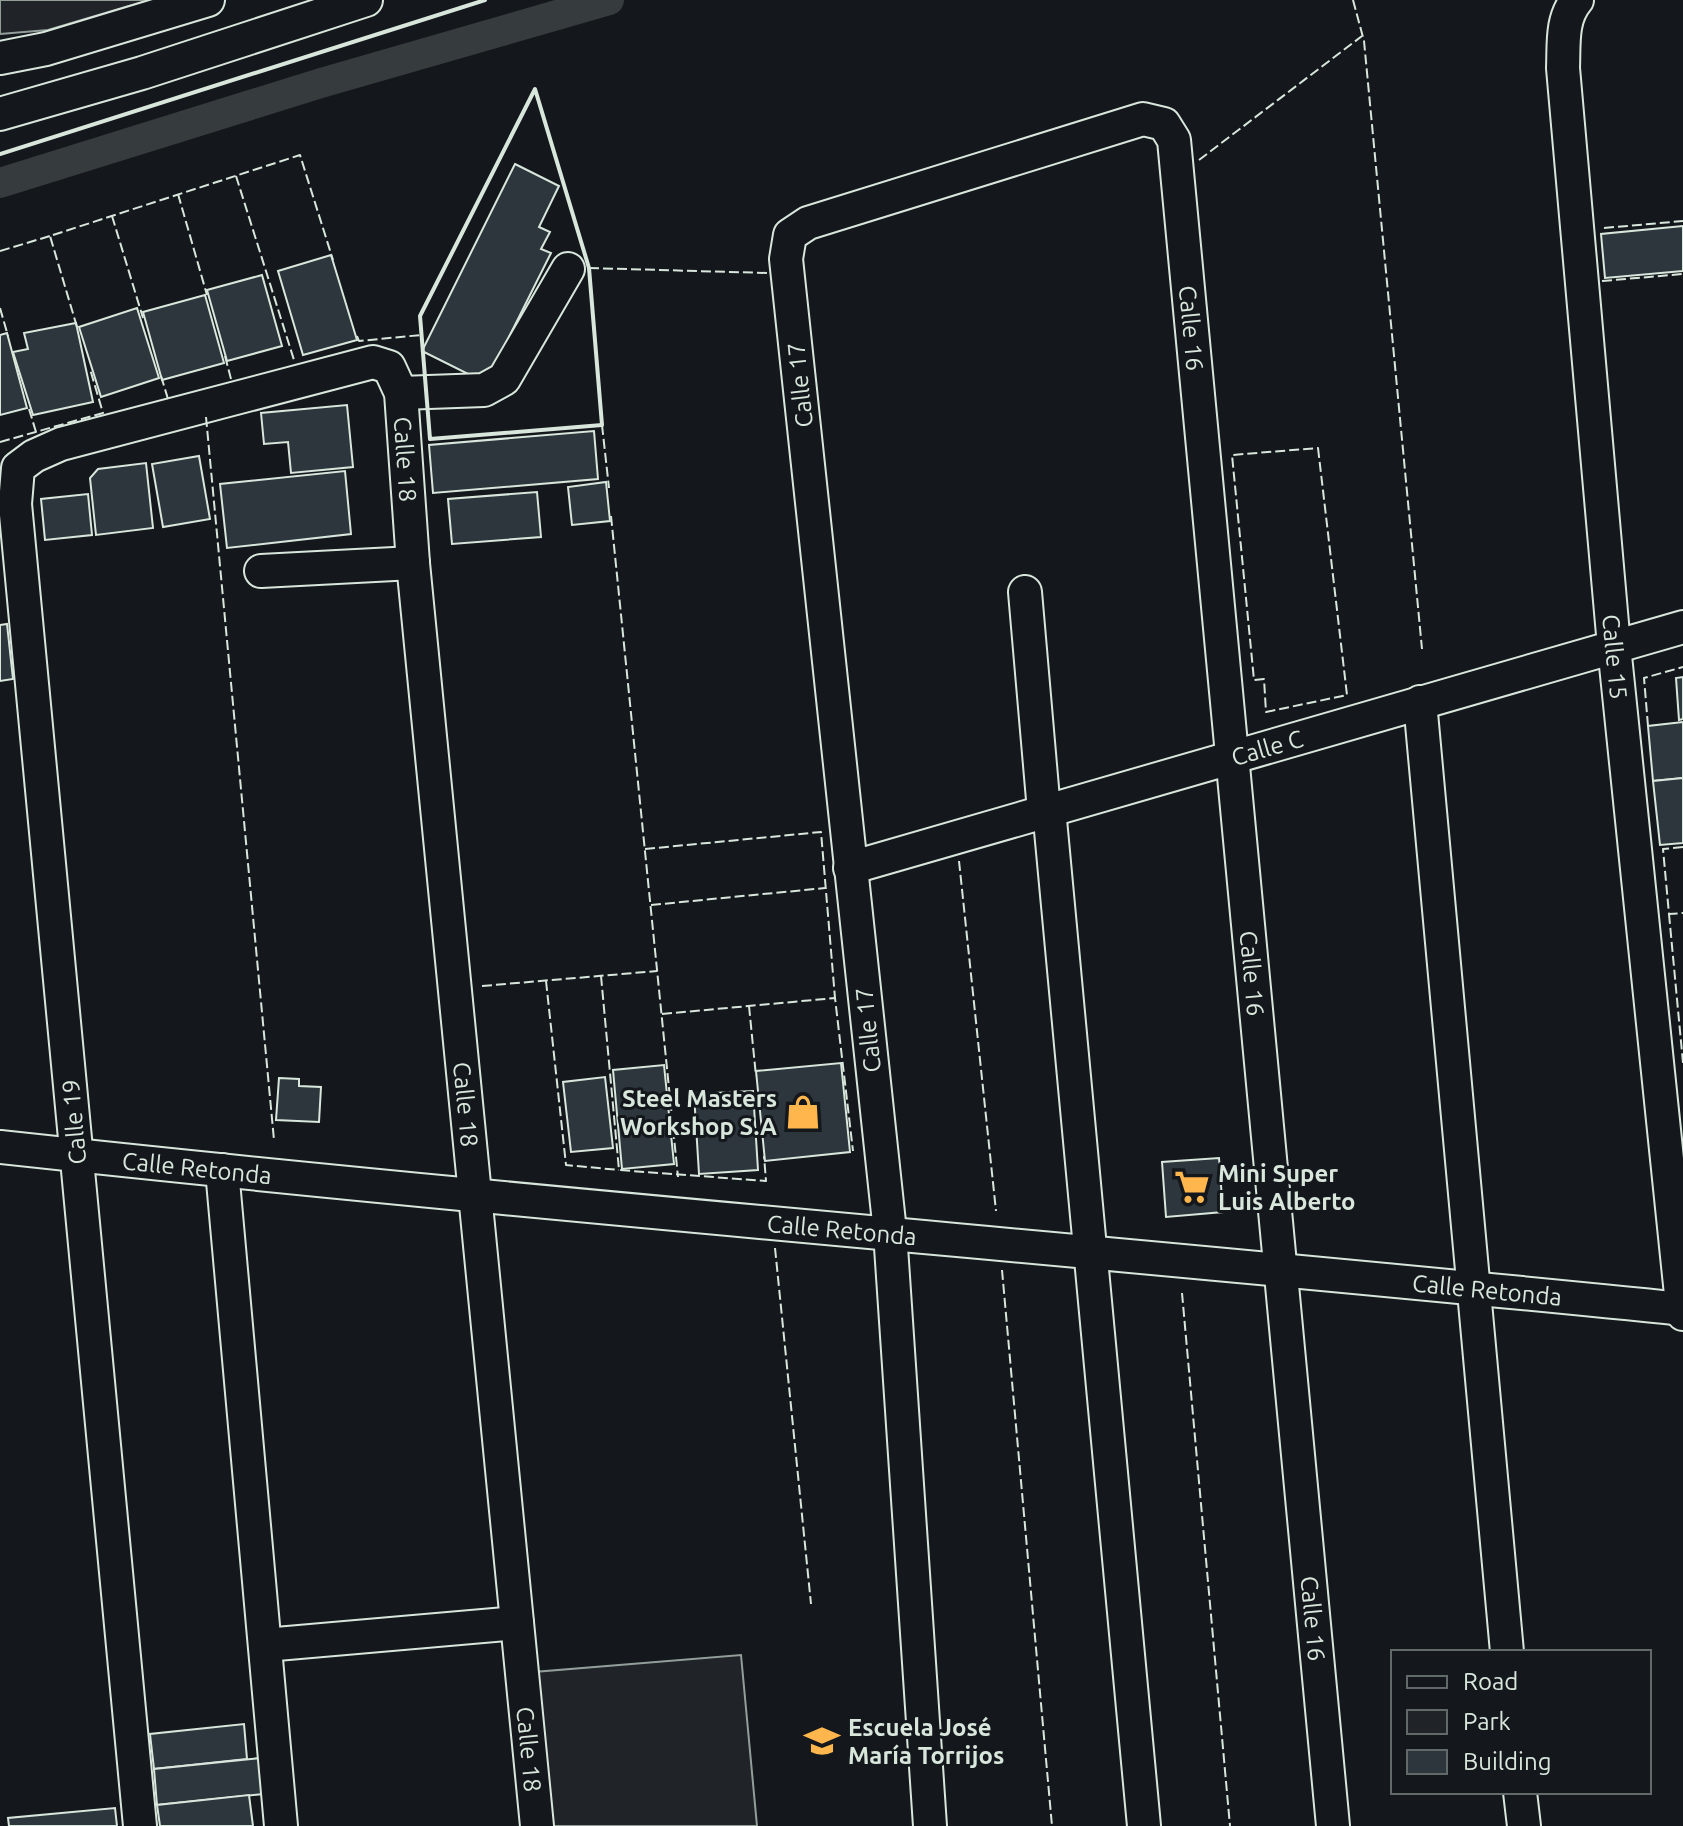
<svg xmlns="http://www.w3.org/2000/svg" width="1683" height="1826" font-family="Ubuntu,sans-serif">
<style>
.green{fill:#202428;stroke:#939e99;stroke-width:2}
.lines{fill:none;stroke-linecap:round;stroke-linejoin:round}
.canal{stroke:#363b3e;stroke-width:30}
.building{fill:#2c363c;stroke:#d8e6dc;stroke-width:2}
.minor-casing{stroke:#d8e6dc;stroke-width:36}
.minor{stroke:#14181c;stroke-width:32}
.fence{stroke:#d8e6dc;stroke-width:2;stroke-dasharray:10 4;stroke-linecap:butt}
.wall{stroke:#d8e6dc;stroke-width:4}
.labels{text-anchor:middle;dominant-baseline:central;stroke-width:6;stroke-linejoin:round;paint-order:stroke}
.street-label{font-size:24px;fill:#d8e6dc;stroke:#14181c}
.poi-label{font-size:24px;font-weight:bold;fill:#d8e6dc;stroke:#14181c;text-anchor:start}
</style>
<rect width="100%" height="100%" fill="#14181c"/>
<!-- green -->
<g class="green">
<path d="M0,0h149l-101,30 -48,4z"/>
<path d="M741,1655l16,171h-208l-15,-154z"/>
</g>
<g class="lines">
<!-- canal -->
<path class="canal" d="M0,183l321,-100 288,-83"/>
</g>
<!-- building -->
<g class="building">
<path d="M515,164l44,22 -20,41 11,5 -9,17 10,4 -65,130 -64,-32z"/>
<path d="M1683,226v45l-78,7 -4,-44z"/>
<path d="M331,255l26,85 -54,15 -25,-84z"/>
<path d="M262,275l20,71 -55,15 -20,-71z"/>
<path d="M205,295l19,68 -62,17 -19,-68z"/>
<path d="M137,308l22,70 -58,19 -22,-70z"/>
<path d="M76,323l17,79 -60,13 -20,-63 15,-3 -4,-16z"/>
<path d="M7,333l20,75 -27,7v-80z"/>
<path d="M347,405l6,62 -62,6 -3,-31 -24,2 -3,-31z"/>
<path d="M594,431l4,48 -165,14 -4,-48z"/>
<path d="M199,456l11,63 -47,8 -11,-63z"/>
<path d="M146,463l7,65 -57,7 -6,-57 8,-9z"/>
<path d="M345,471l6,63 -124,14 -7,-64z"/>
<path d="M606,482l4,39 -38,4 -4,-38z"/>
<path d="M537,492l4,45 -89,7 -4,-45z"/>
<path d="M88,494l4,41 -47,5 -4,-41z"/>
<path d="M7,624l6,55 -13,2v-56z"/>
<path d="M1683,677v42l-4,1 -3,-42z"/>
<path d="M1683,722v56l-30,3 -5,-55z"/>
<path d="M1683,778v65l-23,2 -7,-64z"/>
<path d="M841,1063l9,89 -85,9 -9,-90z"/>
<path d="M664,1065l10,99 -52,5 -9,-99z"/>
<path d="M605,1077l8,71 -42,4 -8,-70z"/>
<path d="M279,1078l20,1v7l22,1 -2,35 -43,-2z"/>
<path d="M753,1091l5,79 -59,4 -5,-80z"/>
<path d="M1219,1158l4,54 -57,5 -4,-55z"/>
<path d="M244,1724l3,35 -93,10 -4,-35z"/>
<path d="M260,1758l3,36 -106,11 -3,-36z"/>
<path d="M249,1795l4,31h-93l-3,-21z"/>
<path d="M115,1808l2,18h-108l-1,-8z"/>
</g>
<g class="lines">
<!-- minor casing -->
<g class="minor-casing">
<g id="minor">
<path id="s1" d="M1577,0c-16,19 -13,44 -14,68l51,578 69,668"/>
<path d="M0,58l46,-9 162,-49"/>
<path d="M0,114l142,-41 224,-73"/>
<path d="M401,393l83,-3 20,-11 64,-110"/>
<path d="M261,571l152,-8"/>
<path d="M1025,592l19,219"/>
<path d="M1420,702l87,950"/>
<path d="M1049,809l95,1017"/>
<path id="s2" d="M850,868l833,-241"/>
<path id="s3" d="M0,1147c560,61 1122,105 1683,162"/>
<path d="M222,1170l59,656"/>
<path d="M265,1645l252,-22"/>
<path d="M1520,1792l4,34"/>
<path id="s4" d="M140,1826l-125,-1322 3,-36 16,-12 27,-12 312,-82 16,5 12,26 12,170 124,1263"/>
<path id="s5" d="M930,1826l-40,-594 -104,-973 4,-24 18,-12 335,-104 21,5 10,16 159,1686"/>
</g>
</g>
<!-- minor -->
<use href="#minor" class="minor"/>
<!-- fence -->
<g class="fence">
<path d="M1353,0l11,41 58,608"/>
<path d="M1199,160l163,-124"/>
<path d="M236,176l58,184"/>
<path d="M178,194l29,101"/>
<path d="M112,216l31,102"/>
<path d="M1604,228l79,-7"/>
<path d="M0,251l50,-15"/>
<path d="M589,268l178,5"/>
<path d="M1602,281l81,-7"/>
<path d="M0,308l8,28"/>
<path d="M77,327l-27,-91 250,-81 33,105"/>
<path d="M357,336l2,5 62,-6"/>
<path d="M225,356l6,23"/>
<path d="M161,376l7,23"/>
<path d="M29,409l7,23"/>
<path d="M206,417l68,723"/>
<path d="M602,425l7,63"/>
<path d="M0,442l103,-29 -13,-44"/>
<path d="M1318,448l29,247 -81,17 -2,-33 -10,1 -22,-225z"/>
<path d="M611,516l67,661"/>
<path d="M1648,726l-4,-48 39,-11"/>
<path d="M1683,847l-20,2 6,65 14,-1"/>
<path d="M645,849l176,-17 14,166"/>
<path d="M959,861l37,350"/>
<path d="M651,905l174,-17"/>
<path d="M1669,914l14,149"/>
<path d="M601,976l18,194 147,11 -2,-25"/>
<path d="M546,981l20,184 53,5"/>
<path d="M482,986l175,-15"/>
<path d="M749,1006l7,70"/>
<path d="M662,1014l173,-16 18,153"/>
<path d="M775,1248l36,356"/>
<path d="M1002,1270l50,556"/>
<path d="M1182,1293l48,533"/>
</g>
<!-- wall -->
<g class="wall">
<path d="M535,89l54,179 13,157 -172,14 -10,-123z"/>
<path d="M0,154l485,-154"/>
</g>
</g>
<!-- icons -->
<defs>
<g id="shop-bare" transform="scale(2.76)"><path d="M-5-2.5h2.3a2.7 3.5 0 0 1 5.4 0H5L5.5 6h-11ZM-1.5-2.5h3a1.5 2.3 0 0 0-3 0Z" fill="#ffb74d" stroke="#14181c" stroke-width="2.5" paint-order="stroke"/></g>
<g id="supermarket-bare" transform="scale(2.76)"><path d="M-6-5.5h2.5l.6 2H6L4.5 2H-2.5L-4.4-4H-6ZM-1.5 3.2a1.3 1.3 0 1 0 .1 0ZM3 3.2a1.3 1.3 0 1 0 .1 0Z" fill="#ffb74d" stroke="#14181c" stroke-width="2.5" paint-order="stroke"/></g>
<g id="school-bare" transform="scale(2.76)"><path d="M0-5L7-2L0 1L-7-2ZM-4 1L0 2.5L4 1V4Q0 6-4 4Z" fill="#ffb74d" stroke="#14181c" stroke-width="2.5" paint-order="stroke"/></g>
</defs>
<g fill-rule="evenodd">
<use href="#shop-bare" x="803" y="1112"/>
<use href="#supermarket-bare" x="1192" y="1187"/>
<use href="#school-bare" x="822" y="1741"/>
</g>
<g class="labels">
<!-- street labels -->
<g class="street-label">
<text stroke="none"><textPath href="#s5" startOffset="2200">Calle 16</textPath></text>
<text transform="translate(800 385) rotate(-96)">Calle 17</text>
<text stroke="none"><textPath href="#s4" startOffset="1848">Calle 18</textPath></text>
<text stroke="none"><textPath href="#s1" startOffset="662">Calle 15</textPath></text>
<text stroke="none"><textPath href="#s2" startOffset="434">Calle C</textPath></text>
<text stroke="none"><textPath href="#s5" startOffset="2848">Calle 16</textPath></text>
<text transform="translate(868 1030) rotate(-96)">Calle 17</text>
<text stroke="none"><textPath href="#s4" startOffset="2496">Calle 18</textPath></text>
<text transform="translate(74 1122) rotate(-95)">Calle 19</text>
<text stroke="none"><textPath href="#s3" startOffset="198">Calle Retonda</textPath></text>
<text stroke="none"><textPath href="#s3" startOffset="846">Calle Retonda</textPath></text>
<text stroke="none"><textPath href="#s3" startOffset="1494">Calle Retonda</textPath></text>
<text stroke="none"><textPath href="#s5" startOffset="3496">Calle 16</textPath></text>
<text stroke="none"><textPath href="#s4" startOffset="3144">Calle 18</textPath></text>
</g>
<!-- poi labels -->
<g class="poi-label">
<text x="777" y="1098" text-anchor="end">Steel Masters<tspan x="777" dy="28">Workshop S.A</tspan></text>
<text x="1218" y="1173">Mini Super<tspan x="1218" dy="28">Luis Alberto</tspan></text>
<text x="848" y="1727">Escuela José<tspan x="848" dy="28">María Torrijos</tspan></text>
</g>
</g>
<!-- legend -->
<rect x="1391" y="1650" width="260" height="144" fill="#14181c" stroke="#626a69" stroke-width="2"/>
<rect x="1407" y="1676" width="40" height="12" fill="#14181c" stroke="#626a69" stroke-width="2"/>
<text x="1463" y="1690" font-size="24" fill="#d8e6dc">Road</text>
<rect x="1407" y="1710" width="40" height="24" fill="#202428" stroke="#626a69" stroke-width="2"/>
<text x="1463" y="1730" font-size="24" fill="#d8e6dc">Park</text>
<rect x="1407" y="1750" width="40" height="24" fill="#2c363c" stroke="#626a69" stroke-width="2"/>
<text x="1463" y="1770" font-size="24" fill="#d8e6dc">Building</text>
</svg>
